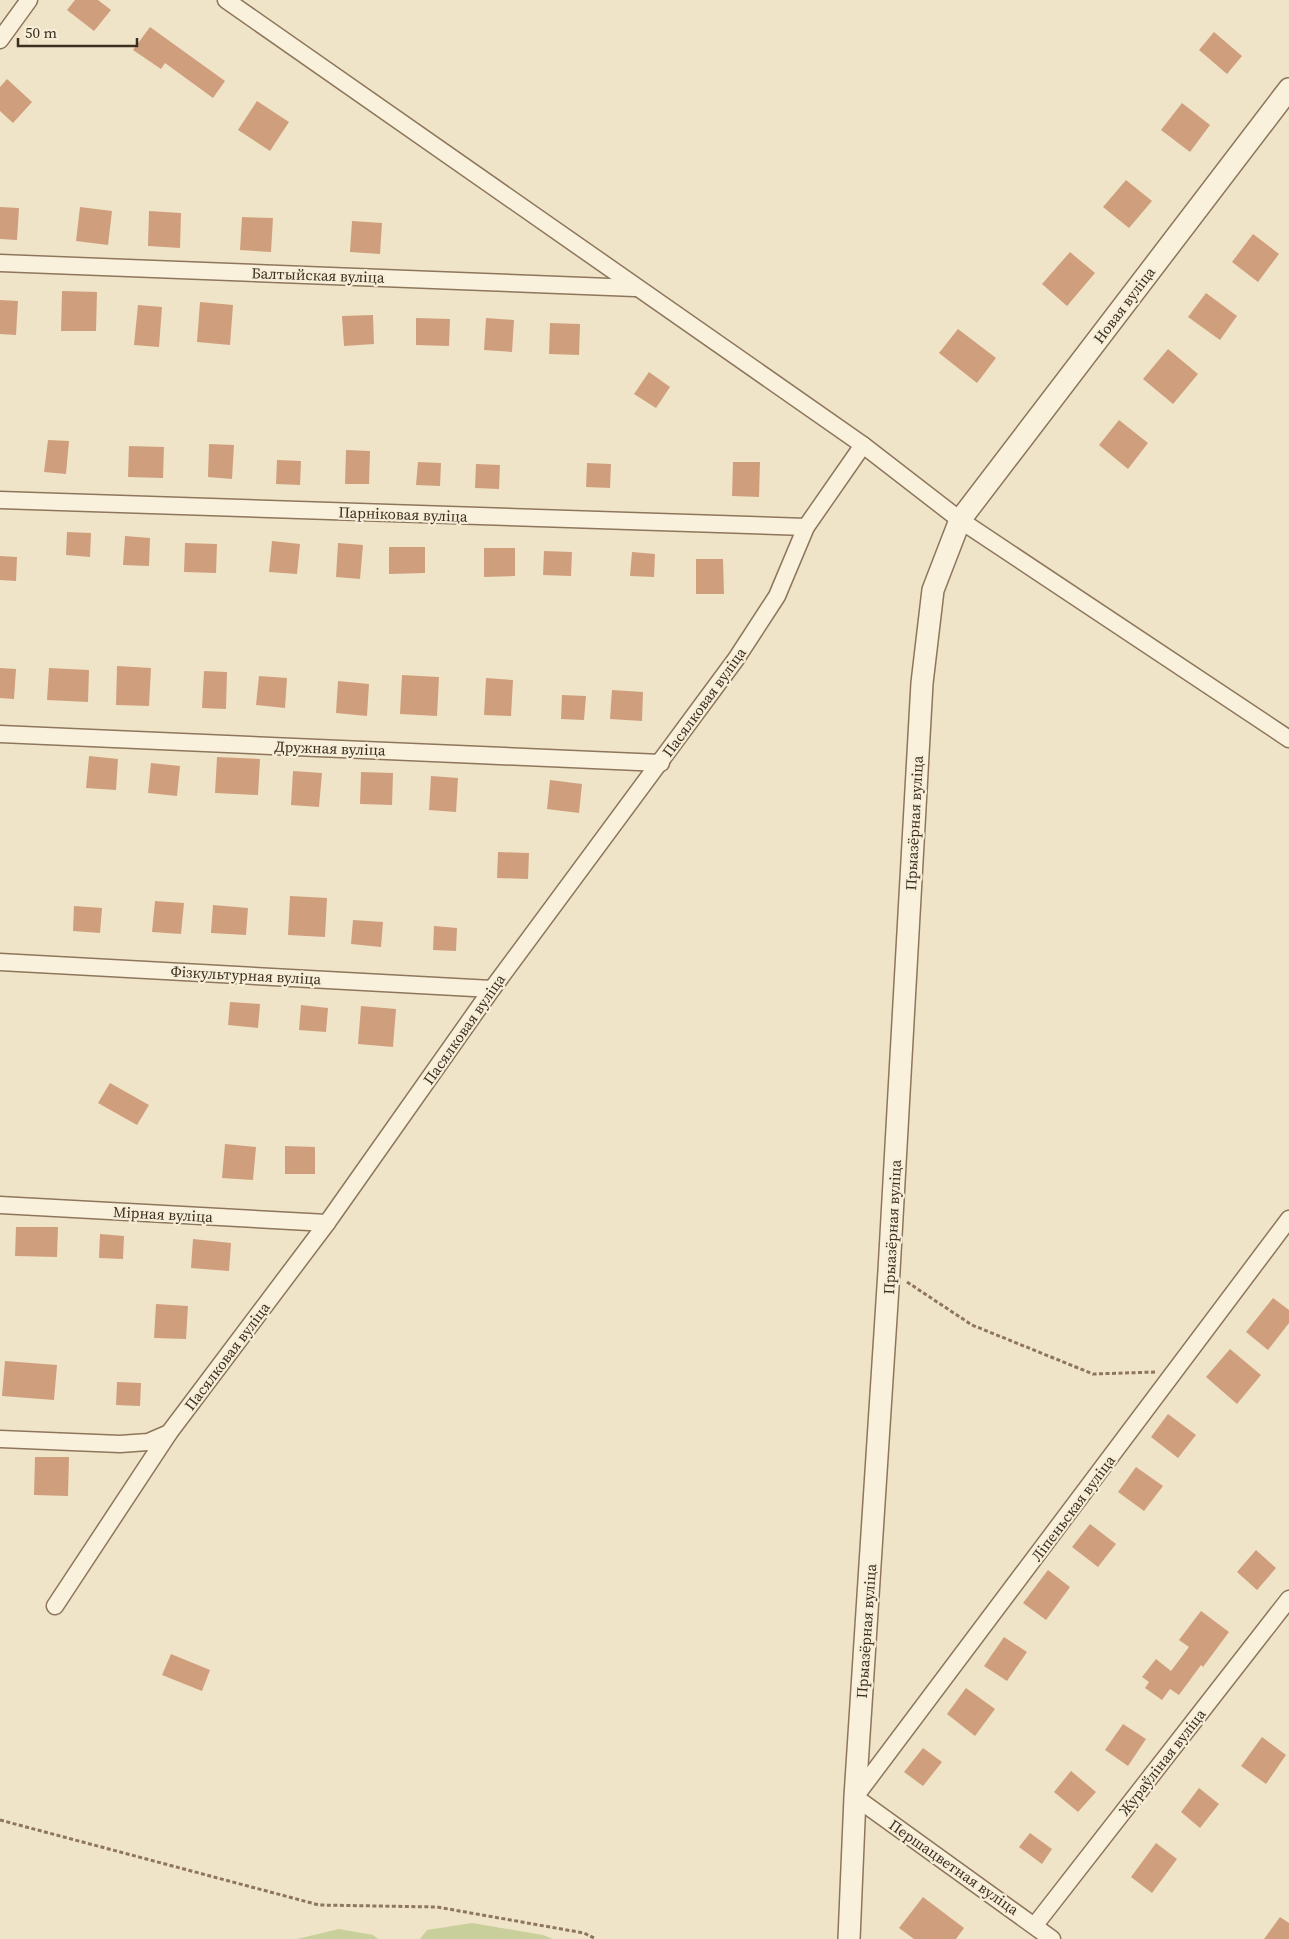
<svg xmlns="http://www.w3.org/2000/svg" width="1289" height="1939" font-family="'Source Serif 4',serif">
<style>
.green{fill:#c9cf9b}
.building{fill:#cf9f7d}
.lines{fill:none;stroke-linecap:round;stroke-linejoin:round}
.minor-casing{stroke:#8d765c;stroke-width:19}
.tertiary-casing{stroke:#8d765c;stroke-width:24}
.path{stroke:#8d765c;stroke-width:3;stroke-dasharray:4 2.5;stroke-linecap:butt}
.minor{stroke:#faf1dc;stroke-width:16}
.tertiary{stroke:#faf1dc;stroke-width:21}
.labels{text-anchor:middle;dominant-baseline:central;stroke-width:4.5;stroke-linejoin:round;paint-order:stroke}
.street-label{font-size:15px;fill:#3d2e20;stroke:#f7eed8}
</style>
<rect width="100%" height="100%" fill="#f0e4c8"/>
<!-- green -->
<g class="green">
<path d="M472,1923l71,12 10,4h-133l7,-9z"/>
<path d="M339,1929l34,6 5,4h-81z"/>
</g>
<!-- building -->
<g class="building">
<path d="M75,0h23l13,10 -17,21 -27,-21z"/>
<path d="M150,27l75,54 -12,17 -48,-35 -4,6 -28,-19z"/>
<path d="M1214,32l28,24 -15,18 -28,-24z"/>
<path d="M7,79l25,23 -19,21 -13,-12v-24z"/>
<path d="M257,101l32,21 -19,29 -32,-21z"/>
<path d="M1182,103l28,22 -20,27 -29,-22z"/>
<path d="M1126,180l26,21 -23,27 -26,-21z"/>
<path d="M0,207l19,1 -2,32 -17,-1z"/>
<path d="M80,207l32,4 -4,34 -32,-4z"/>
<path d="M149,211l32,2 -1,35 -32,-2z"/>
<path d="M242,217l31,1 -2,34 -31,-2z"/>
<path d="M352,221l30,2 -2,31 -30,-2z"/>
<path d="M1253,234l26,20 -21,28 -26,-20z"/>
<path d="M1070,252l25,21 -28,33 -25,-22z"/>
<path d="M62,291l35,1 -1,39h-35z"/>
<path d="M1206,293l31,23 -17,24 -32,-23z"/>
<path d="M0,300l18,1 -2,34 -16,-1z"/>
<path d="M200,302l33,3 -3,40 -33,-3z"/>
<path d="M138,305l24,2 -3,40 -25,-2z"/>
<path d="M373,315l1,29 -30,2 -2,-30z"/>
<path d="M416,318l34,1 -1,27 -33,-1z"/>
<path d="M486,318l28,2 -2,32 -28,-2z"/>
<path d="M550,323l30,1 -1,31 -30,-1z"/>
<path d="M958,329l38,29 -19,25 -38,-30z"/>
<path d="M1168,349l30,25 -25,30 -30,-25z"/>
<path d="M649,372l21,15 -14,21 -22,-14z"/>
<path d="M1119,420l29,23 -20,26 -29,-24z"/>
<path d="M48,440l21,1 -3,33 -22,-2z"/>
<path d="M209,444l25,1 -2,34 -24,-2z"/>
<path d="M129,446l35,1 -1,31 -35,-1z"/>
<path d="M346,450l24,1 -1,33h-24z"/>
<path d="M277,460l24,1 -1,24 -24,-1z"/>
<path d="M418,462l23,1 -1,23 -24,-1z"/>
<path d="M733,462h27l-1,35 -27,-1z"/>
<path d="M587,463l24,1 -1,24 -24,-1z"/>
<path d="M476,464l24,1 -1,24 -24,-1z"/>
<path d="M67,532l24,1 -1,24 -24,-2z"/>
<path d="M125,536l25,2 -1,28 -26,-1z"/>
<path d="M272,541l28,3 -3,30 -28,-2z"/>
<path d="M185,543l32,1 -1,29 -32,-1z"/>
<path d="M338,543l25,2 -3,34 -24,-2z"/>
<path d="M389,547h36v26l-36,1z"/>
<path d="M484,548h31v28l-31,1z"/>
<path d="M544,551l28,1 -1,24 -28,-1z"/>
<path d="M632,552l23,2 -1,23 -24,-1z"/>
<path d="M0,556l17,1 -1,24 -16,-1z"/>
<path d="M696,559h27l1,35h-28z"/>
<path d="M117,666l34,2 -2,38 -33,-1z"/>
<path d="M0,668l16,1 -2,30 -14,-1z"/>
<path d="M49,668l40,2 -1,32 -41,-2z"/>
<path d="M204,671l23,1 -1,37 -24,-1z"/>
<path d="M402,675l37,2 -2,39 -37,-2z"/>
<path d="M259,676l28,2 -2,30 -29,-3z"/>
<path d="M486,678l27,2 -2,36 -27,-1z"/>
<path d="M338,681l31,3 -2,32 -31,-3z"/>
<path d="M612,690l31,2 -1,29 -32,-2z"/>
<path d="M562,695l24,1 -2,24 -23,-1z"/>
<path d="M89,756l29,3 -2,31 -30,-2z"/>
<path d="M217,757l43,2 -2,36 -43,-2z"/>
<path d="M151,763l29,3 -3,30 -29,-3z"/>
<path d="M293,771l29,2 -3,34 -28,-2z"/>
<path d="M361,772l32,1 -1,32 -32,-1z"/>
<path d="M431,776l27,2 -2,34 -27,-2z"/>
<path d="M550,780l32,4 -3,29 -32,-4z"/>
<path d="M498,852l31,1 -1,26 -31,-1z"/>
<path d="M290,896l37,2 -2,39 -37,-2z"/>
<path d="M155,901l29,2 -3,31 -29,-2z"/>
<path d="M213,905l35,3 -2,27 -35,-2z"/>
<path d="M74,906l28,2 -2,25 -27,-2z"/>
<path d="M353,920l30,2 -2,25 -30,-3z"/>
<path d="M434,926l23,2 -1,23 -23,-1z"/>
<path d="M230,1002l30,2 -2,24 -30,-3z"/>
<path d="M301,1005l27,3 -2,24 -27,-2z"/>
<path d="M361,1006l35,3 -3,38 -35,-3z"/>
<path d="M110,1083l39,22 -12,20 -39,-22z"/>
<path d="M225,1144l31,3 -3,33 -31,-2z"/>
<path d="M285,1146l30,1v27h-30z"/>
<path d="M16,1227h42l-1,30 -42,-1z"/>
<path d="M100,1234l24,2 -1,23 -24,-1z"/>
<path d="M193,1239l38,4 -2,28 -38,-3z"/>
<path d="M1273,1298l16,12v13l-21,27 -22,-18z"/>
<path d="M156,1304l32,2 -2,33 -32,-1z"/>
<path d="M1230,1349l31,26 -24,29 -31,-27z"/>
<path d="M5,1361l52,4 -3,35 -52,-4z"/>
<path d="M117,1382l24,1 -1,23 -24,-1z"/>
<path d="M1168,1414l28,21 -18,23 -27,-21z"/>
<path d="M35,1457h34l-1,39 -34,-1z"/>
<path d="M1136,1467l27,19 -19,25 -26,-19z"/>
<path d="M1090,1524l26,20 -18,23 -26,-20z"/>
<path d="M1256,1550l20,18 -19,22 -20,-18z"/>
<path d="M1048,1570l22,17 -24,33 -23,-17z"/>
<path d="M1201,1611l28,21 -26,35 -2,-2 -22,30 -9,-6 -8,11 -17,-12 4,-6 -7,-5 14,-18 15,12 18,-24 -10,-7z"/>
<path d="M1004,1637l23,15 -20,29 -23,-15z"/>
<path d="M171,1654l39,16 -8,21 -40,-16z"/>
<path d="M966,1688l29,21 -20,27 -28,-22z"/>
<path d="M1123,1724l23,15 -18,27 -23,-16z"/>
<path d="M1262,1737l24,18 -20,29 -25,-18z"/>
<path d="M923,1748l19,14 -19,24 -19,-14z"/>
<path d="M1071,1771l25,21 -18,20 -24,-20z"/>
<path d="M1199,1788l20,16 -19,24 -19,-16z"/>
<path d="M1030,1833l22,16 -10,15 -23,-17z"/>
<path d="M1156,1843l21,16 -25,34 -21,-16z"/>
<path d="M923,1897l41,31 -8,11h-42l-15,-11z"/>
<path d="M1280,1917l9,6v16h-25z"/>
</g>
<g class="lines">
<!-- minor casing -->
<g class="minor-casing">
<g id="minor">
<path d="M226,0l637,445 97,75 329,219"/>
<path d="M0,40l29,-40"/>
<path d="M0,263l635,25"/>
<path d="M0,500l806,27"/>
<path d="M0,734l661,29"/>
<path d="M0,962l492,27"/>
<path d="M0,1205l327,18"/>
<path d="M0,1439l120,5 28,-2 21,-9"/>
<path d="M55,1606l114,-173 158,-210 165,-234 244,-330 41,-63 29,-69 57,-82"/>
<path d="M1035,1925l254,-326"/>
<path d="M1052,1939l-197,-142 434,-578"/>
</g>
</g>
<!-- tertiary casing -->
<g class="tertiary-casing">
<path id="tertiary" d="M849,1939l6,-142 34,-526 33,-588 11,-93 27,-70 329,-431"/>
</g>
<!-- path -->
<g class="path">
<path d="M907,1282l65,43 121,49 62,-2"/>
<path d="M0,1820l319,85 118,2 147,26 12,6"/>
</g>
<!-- minor -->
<use href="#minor" class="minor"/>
<!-- tertiary -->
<use href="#tertiary" class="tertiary"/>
</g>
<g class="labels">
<!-- street labels -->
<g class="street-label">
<text transform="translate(318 275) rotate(2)">Балтыйская вуліца</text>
<text transform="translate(1124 305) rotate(-53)">Новая вуліца</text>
<text transform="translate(403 514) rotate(2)">Парніковая вуліца</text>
<text transform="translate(704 702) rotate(-54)">Пасялковая вуліца</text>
<text transform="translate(330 748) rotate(2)">Дружная вуліца</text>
<text transform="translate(914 823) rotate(-87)">Прыазёрная вуліца</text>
<text transform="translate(246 975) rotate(3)">Фізкультурная вуліца</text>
<text transform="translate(464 1029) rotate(-55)">Пасялковая вуліца</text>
<text transform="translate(163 1214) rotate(3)">Мірная вуліца</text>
<text transform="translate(892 1227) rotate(-87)">Прыазёрная вуліца</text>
<text transform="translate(227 1356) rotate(-53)">Пасялковая вуліца</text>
<text transform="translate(1073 1508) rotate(-53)">Ліпеньская вуліца</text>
<text transform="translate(866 1631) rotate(-86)">Прыазёрная вуліца</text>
<text transform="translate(1162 1762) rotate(-52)">Жураўліная вуліца</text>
<text transform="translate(954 1867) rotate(35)">Першацветная вуліца</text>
</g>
</g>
<!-- scale -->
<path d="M18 38v8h119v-8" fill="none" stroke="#3d2e20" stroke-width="2.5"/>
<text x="25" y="38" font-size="15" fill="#3d2e20" stroke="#f7eed8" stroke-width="4" paint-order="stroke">50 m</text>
</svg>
